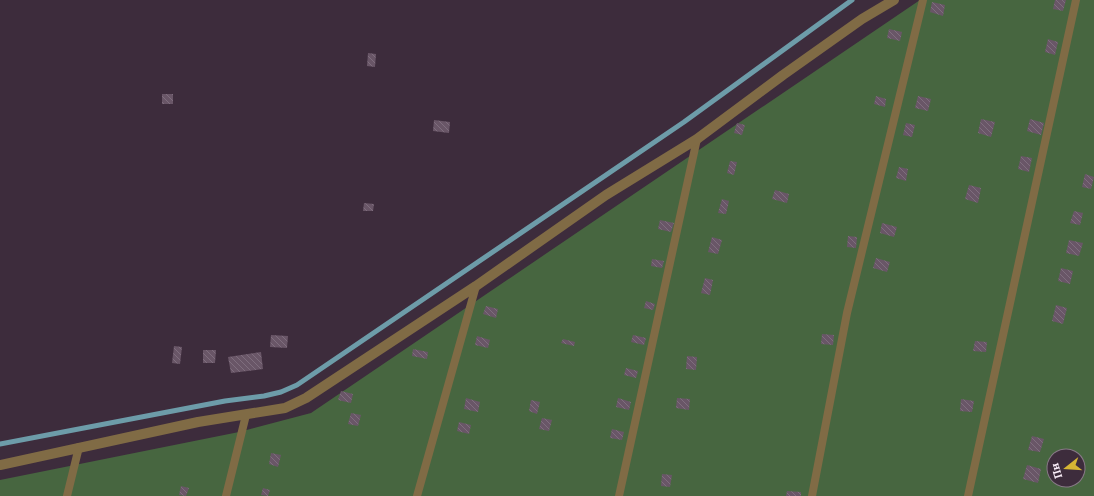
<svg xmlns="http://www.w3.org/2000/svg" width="1094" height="496" font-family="Lora,serif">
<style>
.green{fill:#476640;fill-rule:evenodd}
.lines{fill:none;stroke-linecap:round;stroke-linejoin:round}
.stream{stroke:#6d9ca9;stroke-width:5}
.building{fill:url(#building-back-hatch)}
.service{stroke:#806b45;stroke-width:8}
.minor{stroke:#806b45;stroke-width:10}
</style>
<defs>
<pattern id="building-back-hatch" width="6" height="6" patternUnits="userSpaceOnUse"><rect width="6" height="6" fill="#695667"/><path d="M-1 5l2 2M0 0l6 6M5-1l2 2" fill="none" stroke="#7f6e7e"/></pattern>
</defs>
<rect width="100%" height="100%" fill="#3d2c3c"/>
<!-- green -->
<path class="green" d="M920,0h174v496h-1094v-16l239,-48 72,-19zM1054,456h24v24h-24z"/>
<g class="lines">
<!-- stream -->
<path class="stream" d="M0,444l225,-43 39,-5 17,-4 16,-7 387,-263 168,-122"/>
</g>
<!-- building -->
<g class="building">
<path d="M1055,0h11l-3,11 -10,-2z"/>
<path d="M932,2l13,3 -2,11 -13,-4z"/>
<path d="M889,29l13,3 -2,9 -13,-3z"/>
<path d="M1048,39l10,3 -3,13 -10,-3z"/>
<path d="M368,53l8,1 -1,13 -8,-1z"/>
<rect x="162" y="94" width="11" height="10"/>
<path d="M876,96l10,3 -1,8 -11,-3z"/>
<path d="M918,96l13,3 -3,12 -13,-3z"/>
<path d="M981,119l14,3 -4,15 -13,-4z"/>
<path d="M1030,119l14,4 -3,12 -14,-4z"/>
<path d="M434,120l16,2 -1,11 -16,-2z"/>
<path d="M737,123l8,2 -3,10 -8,-2z"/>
<path d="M906,123l9,2 -3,12 -9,-2z"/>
<path d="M1021,156l11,2 -3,14 -11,-3z"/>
<path d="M730,161l7,1 -3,13 -7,-2z"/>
<path d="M899,167l9,2 -2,12 -10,-3z"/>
<path d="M1085,174l9,3 -3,12 -9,-2z"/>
<path d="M969,185l12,3 -3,15 -13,-4z"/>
<path d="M775,190l14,4 -2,9 -15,-4z"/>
<path d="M722,199l7,2 -3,13 -8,-1z"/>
<path d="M364,203l10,1 -1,7h-10z"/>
<path d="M1074,211l9,2 -3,12 -10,-2z"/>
<path d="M660,220l14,3 -3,9 -13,-3z"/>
<path d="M882,223l15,4 -3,10 -14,-4z"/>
<path d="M848,236l9,1 -1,11 -9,-1z"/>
<path d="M712,237l10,3 -4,14 -10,-2z"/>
<path d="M1069,240l14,3 -4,13 -13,-3z"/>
<path d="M876,258l14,4 -3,10 -14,-4z"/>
<path d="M652,259l12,2 -2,7 -11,-2z"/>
<path d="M1061,268l12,3 -3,13 -12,-3z"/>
<path d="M705,278l8,2 -3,15 -9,-2z"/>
<path d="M646,301l9,3 -2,6 -9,-2z"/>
<path d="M1056,305l11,3 -4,16 -11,-3z"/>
<path d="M486,306l12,3 -2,9 -13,-4z"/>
<path d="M822,334l12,1 -1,10 -12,-1z"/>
<path d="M271,335l17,1 -1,12 -17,-1z"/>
<path d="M633,335l13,3 -2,7 -13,-3z"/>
<path d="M477,336l13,4 -2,8 -13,-3z"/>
<path d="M563,339l12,3 -1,4 -13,-3z"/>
<path d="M975,341l12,1 -1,10 -13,-1z"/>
<path d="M174,346l8,1 -2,17 -8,-1z"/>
<path d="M413,349l15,3 -1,7 -15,-3z"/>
<path d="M203,350h13l-1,13h-12z"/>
<path d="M261,352l2,17 -32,4 -3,-16z"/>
<path d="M687,356l10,1 -1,13 -10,-1z"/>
<path d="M626,368l12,3 -2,7 -12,-3z"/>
<path d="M341,391l12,3 -2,9 -13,-3z"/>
<path d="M466,398l14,4 -2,10 -14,-3z"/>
<path d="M618,398l13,4 -2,8 -13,-3z"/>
<path d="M677,398l13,1 -1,11 -13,-2z"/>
<path d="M961,399l13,2 -2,11 -12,-1z"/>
<path d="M531,400l9,2 -3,12 -8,-3z"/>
<path d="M351,413l10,2 -3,11 -10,-2z"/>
<path d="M542,418l10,2 -3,11 -10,-2z"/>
<path d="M459,422l12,3 -2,9 -12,-3z"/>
<path d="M612,429l12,3 -2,8 -12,-2z"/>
<path d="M1032,436l12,3 -4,13 -12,-2z"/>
<path d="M271,453l10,2 -3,12 -9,-3z"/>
<path d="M1027,465l14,4 -3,14 -15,-4z"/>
<path d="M662,474l10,1 -2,12 -9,-1z"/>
<path d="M181,486l8,2 -3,8 -7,-1z"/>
<path d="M263,488l7,2 -2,6 -7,-1z"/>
<path d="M787,491l14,1v4h-15z"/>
</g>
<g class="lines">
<!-- service -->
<g class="service">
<path d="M67,496l12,-49"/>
<path d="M226,496l20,-81"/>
<path d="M417,496l59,-210"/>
<path d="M619,496l78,-357"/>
<path d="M812,496l35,-183 76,-313"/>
<path d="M968,496l108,-496"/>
</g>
<!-- minor -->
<path class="minor" d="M0,465l198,-43 87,-14 21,-10 170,-112 130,-91 91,-56 86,-64 79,-56 32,-19"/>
</g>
<!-- north arrow -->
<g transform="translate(1066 468) rotate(253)"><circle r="19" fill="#3d2c3c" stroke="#887987"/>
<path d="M0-3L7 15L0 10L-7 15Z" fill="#d5b534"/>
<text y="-6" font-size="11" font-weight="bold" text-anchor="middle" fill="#f8ecf7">Пн</text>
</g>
</svg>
